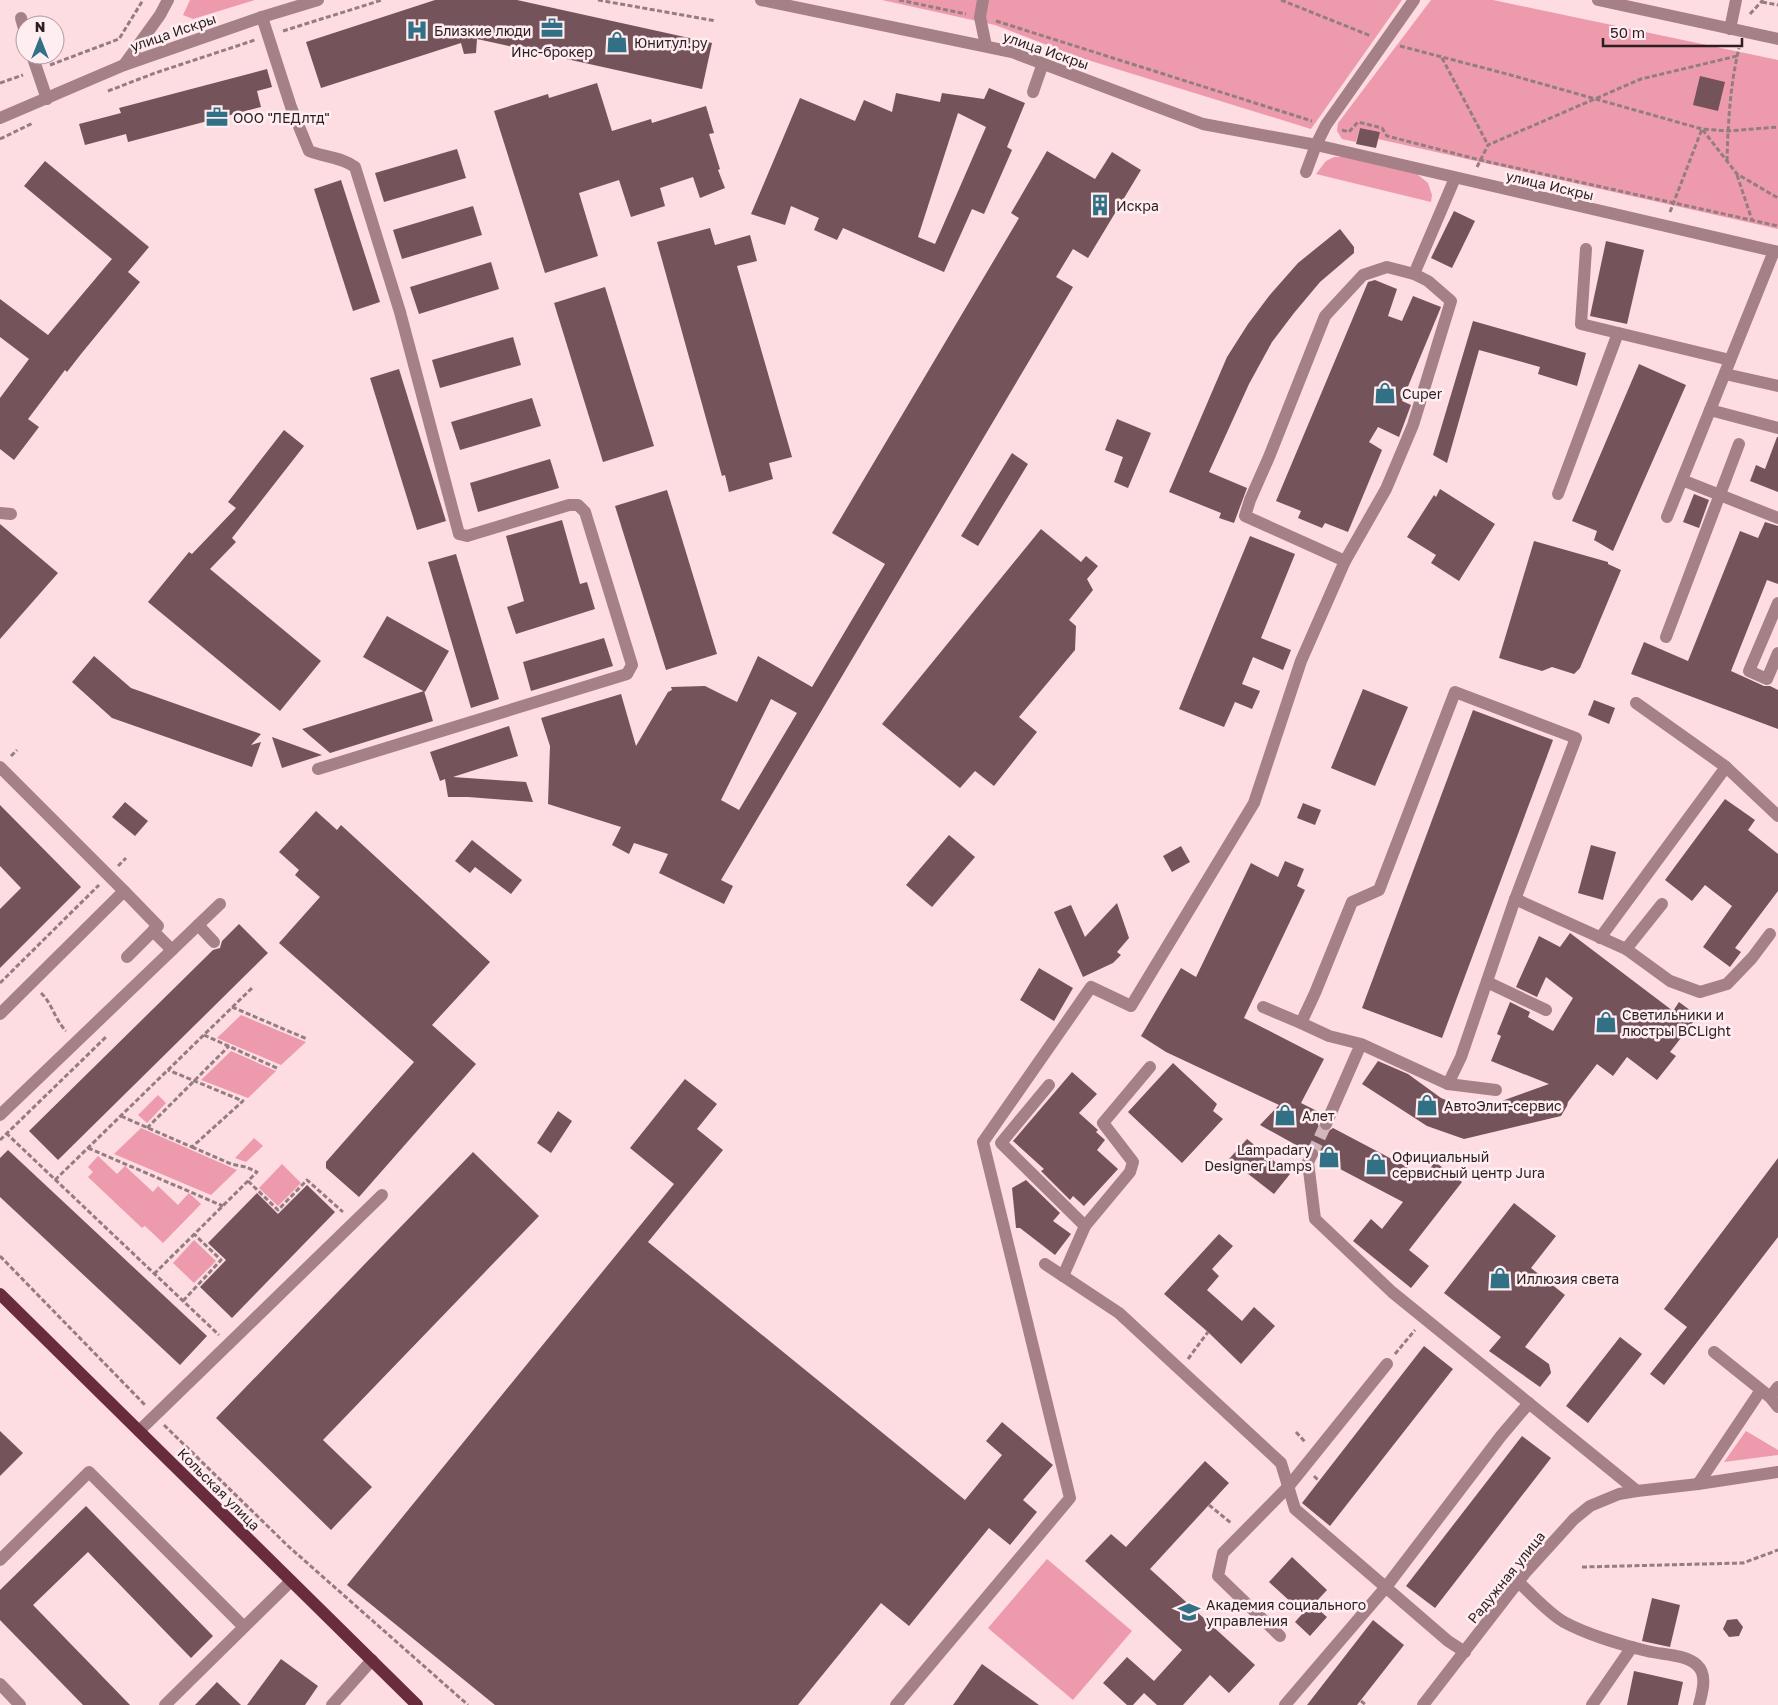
<svg xmlns="http://www.w3.org/2000/svg" width="1778" height="1705" font-family="'Golos Text',sans-serif">
<style>
.green{fill:#ed9bac}
.building{fill:#75535a;fill-rule:evenodd}
.lines{fill:none;stroke-linecap:round;stroke-linejoin:round}
.minor-tunnel{stroke:#d3b6bb;stroke-width:12;stroke-dasharray:12 6;stroke-linecap:butt}
.path{stroke:#947d81;stroke-width:3;stroke-dasharray:5 2.5;stroke-linecap:butt}
.minor{stroke:#a58087;stroke-width:12}
.major{stroke:#692c3c;stroke-width:12}
.labels{text-anchor:middle;dominant-baseline:central;stroke-width:5;stroke-linejoin:round;paint-order:stroke}
.poi-label{font-size:14px;fill:#2c1e21;stroke:#ffeef1;text-anchor:start}
.street-label{font-size:14px;fill:#2c1e21;stroke:#ffeef1}
</style>
<rect width="100%" height="100%" fill="#fddce2"/>
<!-- green -->
<g class="green">
<path d="M190,0h65l-62,19 -10,-4z"/>
<path d="M882,0h520l-91,129 -233,-72 -83,-32z"/>
<path d="M1431,0h62l285,60v169l-400,-90 2,-7 -20,-4 -4,14 -14,-3 -5,-8 1,-8z"/>
<path d="M1334,157h10l73,17 11,9 4,12 -1,7 -115,-28 10,-13z"/>
<path d="M241,1015l65,27 -25,23 -64,-27z"/>
<path d="M231,1051l45,20 -28,27 -47,-18z"/>
<path d="M158,1095l8,8 -19,20 -9,-8z"/>
<path d="M141,1128l96,42 -26,25 -97,-41z"/>
<path d="M254,1138l9,8 -17,16 -11,-4z"/>
<path d="M98,1156l19,18 8,-8 28,26 5,-6 20,19 11,-12 12,11 -38,39 -18,-17 -3,2 -54,-51 5,-5 -5,-5z"/>
<path d="M282,1164l19,19 -23,23 -19,-18z"/>
<path d="M194,1240l22,21 -22,22 -21,-20z"/>
<path d="M1746,1431l32,19v5l-54,7z"/>
<path d="M1047,1559l85,72 -59,69 -85,-72z"/>
</g>
<!-- building -->
<g class="building">
<path d="M435,0h82l195,43 -10,46 -225,-50 -1,14 -12,1 -3,-11 -140,45 -15,-46z"/>
<path d="M267,69l5,18 -15,4 4,16 -133,35 -2,-8 -41,11 -6,-21 42,-11 -2,-5z"/>
<path d="M1700,76l25,6 -7,29 -25,-6z"/>
<path d="M597,83l15,48 39,-12 1,4 54,-17 8,27 -5,1 11,35 -2,1 7,18 -25,10 -7,-21 -33,11 5,18 -34,11 -12,-37 -40,13 19,63 -53,17 -51,-162 54,-17 1,4z"/>
<path d="M989,88l36,15 -18,44 5,3 -28,64 -12,-5 -28,63 -101,-44 -6,12 -23,-10 5,-12 -28,-12 -6,19 -34,-11 49,-116 55,23 9,-21 28,12 4,-19 44,9 2,-9 42,6zM958,113l28,14 -51,117 -17,-7z"/>
<path d="M1360,128l20,4 -4,16 -20,-4z"/>
<path d="M457,149l9,29 -82,24 -9,-29z"/>
<path d="M1047,151l48,28 17,-27 29,18 -53,88 -15,-9 -17,28 17,10 -352,593 12,6 -9,18 -65,-31 9,-19 -34,-11 -5,11 -17,-9 9,-18 -73,-23 2,-58 -9,-28 80,-24 15,52 32,-54 4,-2 -1,-3 34,-1 32,16 21,-46 54,31 73,-123 -53,-31 187,-315 -8,-5zM771,699l26,14 -58,97 -18,-10z"/>
<path d="M45,161l104,86 -21,25 12,10 -59,72 -14,18 -2,-2 -37,49 11,8 -25,33 -14,-11v-51l29,-39 -29,-22v-38l48,36 64,-76 -88,-73z"/>
<path d="M341,180l39,122 -27,9 -39,-122z"/>
<path d="M473,206l9,29 -80,24 -9,-29z"/>
<path d="M1454,211l21,10 -23,47 -21,-10z"/>
<path d="M710,228l5,17 35,-10 7,26 -20,5 55,191 -23,6 4,16 -44,13 -4,-17 -3,1 -65,-234z"/>
<path d="M1340,229l14,18v6l-34,29 -26,31 -22,29 -23,42 -40,88 38,16 -13,35 -15,-5 2,-5 -52,-21 58,-135 21,-33 21,-28 29,-33z"/>
<path d="M1606,241l38,9 -17,74 -37,-8z"/>
<path d="M491,262l8,27 -80,25 -9,-27z"/>
<path d="M1375,280l22,9 -9,27 14,5 11,-25 28,11 -39,94 9,4 -12,32 -21,-10 -9,15 13,8 -34,82 -23,-9 -3,5 -24,-10 3,-7 -25,-10 92,-219z"/>
<path d="M605,287l49,159 -51,16 -49,-159z"/>
<path d="M1473,321l113,32 -9,33 -39,-12 2,-7 -61,-17 -32,113 -14,-8z"/>
<path d="M513,337l8,28 -81,23 -8,-28z"/>
<path d="M1639,364l47,21 -73,166 -19,-11 3,-9 -25,-10z"/>
<path d="M399,369l47,152 -29,9 -47,-152z"/>
<path d="M532,398l9,28 -81,24 -9,-28z"/>
<path d="M1117,419l34,14 -23,55 -14,-6 9,-25 -18,-7z"/>
<path d="M284,430l20,16 -72,92 4,4 -26,27 111,92 -41,50 -132,-109 41,-50 3,2 44,-46 -8,-6z"/>
<path d="M1777,437h1v55l-28,-11 6,-16 9,4z"/>
<path d="M1012,453l16,11 -50,82 -17,-10z"/>
<path d="M550,459l9,29 -81,24 -8,-29z"/>
<path d="M1440,489l55,35 -36,57 -28,-18 5,-8 -29,-18 27,-42 2,2z"/>
<path d="M667,490l50,164 -51,16 -51,-164z"/>
<path d="M1694,494l15,6 -10,28 -16,-6z"/>
<path d="M562,520l18,64 7,-2 8,27 -79,25 -9,-27 17,-6 -18,-65z"/>
<path d="M1765,522l13,4v58l-11,-4 -36,91 33,15h6l8,4v39l-147,-55 13,-32 44,19 52,-130 18,7z"/>
<path d="M0,524l58,49 -58,66z"/>
<path d="M1041,529l40,33 5,-6 12,10 -11,13 6,11 -24,30 7,6 -1,24 -56,67 18,15 -43,54 -19,-15 -15,17 -78,-64z"/>
<path d="M1250,536l45,18 -34,84 30,12 -8,20 -30,-13 -11,27 18,7 -8,18 -17,-7 -11,25 -45,-18z"/>
<path d="M1534,541l74,21v2l13,6 -41,98 -6,6 -22,-7 -10,4 -43,-13z"/>
<path d="M456,554l43,145 -28,9 -43,-146z"/>
<path d="M387,616l62,35 -24,41 -62,-35z"/>
<path d="M604,638l9,28 -82,25 -8,-29z"/>
<path d="M94,656l37,32 130,46 -10,11 10,-3 -9,25 -140,-49 -40,-36z"/>
<path d="M1363,689l45,18 -33,79 -44,-18z"/>
<path d="M424,691l9,30 -103,32 -28,-24z"/>
<path d="M1594,700l21,8 -6,16 -21,-9z"/>
<path d="M1473,710l80,30 -111,298 -80,-30z"/>
<path d="M509,726l9,30 -65,21 73,5 7,20 -65,-5h-20l-3,-18 -5,2 -10,-29z"/>
<path d="M272,737l50,18 -40,13z"/>
<path d="M1725,799l30,21 -7,10 30,24v37l-43,57 6,4 -11,15 -27,-20 29,-41 -27,-21 -13,16 -27,-21z"/>
<path d="M125,802l23,19 -13,15 -23,-19z"/>
<path d="M1303,803l18,7 -6,15 -18,-7z"/>
<path d="M0,805l81,82 -81,81v-59l21,-21 -21,-22z"/>
<path d="M316,811l21,19 4,-5 149,137 -58,63 44,39 -117,133 -33,-29v-6l88,-100 -135,-119 41,-46 -25,-22 4,-5 -20,-18z"/>
<path d="M949,835l26,22 -43,50 -26,-22z"/>
<path d="M472,840l50,40 -11,14 -36,-27 -5,6 -15,-12z"/>
<path d="M1591,845l25,7 -13,48 -25,-7z"/>
<path d="M1181,846l9,16 -18,10 -9,-16z"/>
<path d="M1285,861l19,8 -7,17 8,4 -61,128 80,41 -23,44 18,9 -4,6 4,2 -1,5 4,6 5,1 6,-4 91,48 11,-14 27,20 -53,68 20,16 -18,22 -58,-47 18,-22 11,10 21,-27 -84,-44 1,-5 -4,-6 -5,-1 -6,4 -45,-25 19,-20 -113,-53 -25,-16 40,-68 15,9 55,-114 27,14z"/>
<path d="M1117,903l12,35 -12,14 4,3 -8,8 -30,14 -29,-65 17,-7 14,32z"/>
<path d="M239,924l29,29 -210,207 -29,-29 184,-181 7,-2 2,-7z"/>
<path d="M1570,933l103,78 6,-9 19,14 -28,36 6,4 -19,24 -30,-23 -14,19 -16,-12 -29,38 -1,4 -6,10 -97,23 -37,-13 -65,-42 16,-23 30,13 33,24 33,13 75,-27 -58,-23 10,-25 -4,-2 13,-32 20,10 -2,5 25,14 20,-33 -27,-21 -9,20 -21,-10 23,-51 21,11z"/>
<path d="M1039,968l34,20 -19,33 -34,-21z"/>
<path d="M1173,1063l44,41 -4,7 10,8 -41,44 -54,-51z"/>
<path d="M1072,1072l25,22 -18,19 19,17 -2,2 9,8 -8,10 21,19 -34,37 -11,-10 -3,4 -29,-29 3,-2 -31,-28z"/>
<path d="M685,1079l32,25 -20,25 26,21 -75,92 317,258 37,-45 -16,-14 16,-19 51,43 -30,35 14,12 -27,33 -21,-17 -80,98 -28,-23 -83,102h-303l-148,-120 327,-401 -44,-36z"/>
<path d="M558,1111l14,10 -21,32 -14,-10z"/>
<path d="M1247,1139l43,35 -16,20 -45,-35z"/>
<path d="M8,1150l199,186 -27,29 -180,-168v-39z"/>
<path d="M473,1152l66,64 -216,224 49,47 -41,43 -115,-112z"/>
<path d="M1778,1158v79l-114,148 -14,-11 37,-47 -23,-18z"/>
<path d="M1026,1180l34,33 -7,8 18,13 -16,21 -35,-27h-4l-4,-40z"/>
<path d="M307,1185l28,27 -103,106 -32,-31 26,-27 -18,-17 49,-50 21,21z"/>
<path d="M1514,1203l42,33 -25,32 34,27 -40,52 24,17 2,9 -11,14 -51,-36 12,-14 -57,-44z"/>
<path d="M1219,1234l14,12 -21,23 7,7 -12,14 35,31 12,-14 21,19 -34,38 -33,-32 -44,-38z"/>
<path d="M1620,1337l22,17 -54,69 -22,-17z"/>
<path d="M1424,1346l29,23 -123,157 -28,-23z"/>
<path d="M0,1431l23,22 -23,23z"/>
<path d="M1522,1436l29,22 -116,150 -29,-22z"/>
<path d="M1205,1461l24,22 -79,86 105,96 -26,28 -19,-18 -27,30h-26l-13,-12 -11,12h-6l-24,-22 24,-26 27,24 28,-31 -97,-89 26,-27 15,13z"/>
<path d="M86,1506l127,130 -22,22 -103,-106 -55,53 97,100h-47l-83,-85v-30z"/>
<path d="M1292,1557l35,33 -14,15 14,12 -17,19 -15,-14 8,-9 -34,-31z"/>
<path d="M1652,1598l28,7 -10,42 -28,-6z"/>
<path d="M1737,1619l6,8 -4,9 -10,1 -6,-8 4,-9z"/>
<path d="M1373,1620l31,25 -47,60h-50z"/>
<path d="M281,1659l37,27 -13,19h-58z"/>
<path d="M982,1664l57,41h-86z"/>
<path d="M1634,1671l49,11 -5,23h-51z"/>
<path d="M217,1682l24,23h-46z"/>
</g>
<g class="lines">
<!-- minor-tunnel -->
<path class="minor-tunnel" d="M1312,1154l14,-30"/>
<!-- path -->
<g class="path">
<path d="M598,0l118,21"/>
<path d="M899,0l67,14"/>
<path d="M1281,0l90,36"/>
<path d="M1762,2l16,3"/>
<path d="M1750,14l13,-14"/>
<path d="M996,21l316,100"/>
<path d="M283,31l99,-31"/>
<path d="M1400,46l107,28 195,55 26,2 50,-4"/>
<path d="M1442,58l46,87"/>
<path d="M50,65l69,-26 24,-39"/>
<path d="M0,83l23,-8"/>
<path d="M108,91l47,-18 100,-33"/>
<path d="M1342,130l7,2 9,-10 24,6 5,8 93,24 298,66"/>
<path d="M0,139l33,-16"/>
<path d="M1727,161c1,-37 3,-76 12,-113"/>
<path d="M1477,167l11,-22 153,-66 96,-23"/>
<path d="M1737,175l15,45"/>
<path d="M1670,212l32,-83 35,45 41,24"/>
<path d="M11,756l6,-6"/>
<path d="M118,866l8,-8"/>
<path d="M0,983l99,-98"/>
<path d="M41,993c11,10 14,27 25,38"/>
<path d="M232,1007l75,32"/>
<path d="M204,1035l75,34"/>
<path d="M121,1116l71,31 51,-46 -75,-31"/>
<path d="M147,1128l82,-82"/>
<path d="M6,1133l213,202"/>
<path d="M0,1140l107,-104"/>
<path d="M88,1148l135,58"/>
<path d="M55,1180l197,-192"/>
<path d="M248,1181l30,29 29,-30 36,32"/>
<path d="M0,1256l146,150"/>
<path d="M154,1274l103,-102 -11,-5 -15,-3 -39,-17"/>
<path d="M183,1301l38,-41 -27,-26"/>
<path d="M1395,1354l20,-24"/>
<path d="M1188,1359l20,-27"/>
<path d="M164,1425l124,121 180,159"/>
<path d="M1296,1432l9,10"/>
<path d="M1314,1476l5,5"/>
<path d="M1209,1505l22,18"/>
<path d="M1582,1567l161,-4 35,-13"/>
<path d="M1361,1701l5,4"/>
</g>
<!-- minor -->
<g class="minor">
<path d="M761,0l251,52 191,72 113,21 -10,27"/>
<path d="M983,0l-3,17 6,29"/>
<path d="M1414,0l-88,125 -10,20 462,107"/>
<path d="M1598,0l180,39"/>
<path d="M262,17l29,90 18,44c15,6 33,6 46,16l45,145 59,222 8,2 102,-31h9l7,7 47,153 -5,9 -309,95"/>
<path d="M21,18l4,14"/>
<path d="M1730,29l6,-29"/>
<path d="M32,55l15,44"/>
<path d="M124,65l36,-50 8,-15"/>
<path d="M1033,92l10,-29"/>
<path d="M0,118l124,-53 138,-48 56,-17"/>
<path d="M1586,249l-5,75 149,36"/>
<path d="M1725,374l53,12"/>
<path d="M1710,410l68,18"/>
<path d="M1682,480l96,38"/>
<path d="M1558,494l60,-161"/>
<path d="M0,513l11,1"/>
<path d="M1667,517l107,-266"/>
<path d="M1345,561l-100,-45 5,-16 19,-43 56,-141 38,-41 24,-8 27,7"/>
<path d="M1778,603l-29,68 18,8 11,-26"/>
<path d="M1666,637l73,-193"/>
<path d="M0,767l124,124 -124,123"/>
<path d="M1726,767l52,49"/>
<path d="M124,891l34,35 -31,31"/>
<path d="M1515,899l111,50 44,32 30,11 27,-8 25,-26 18,-24"/>
<path d="M198,925l16,17"/>
<path d="M153,931l19,19"/>
<path d="M1600,938l126,-171 -90,-64"/>
<path d="M1626,949l36,-45"/>
<path d="M1487,982l59,28"/>
<path d="M1263,1007l38,16"/>
<path d="M1448,1084l48,6"/>
<path d="M1049,1085l-48,58 84,83 -22,50"/>
<path d="M0,1115l220,-211"/>
<path d="M1326,1124l35,-80 -32,-8 -28,-13 14,-30 37,-91 27,-12 76,-198 121,46 -62,164 -53,155 -13,27 -87,-40"/>
<path d="M1312,1154l-4,8 7,57 77,73 245,199"/>
<path d="M1085,1226l45,-54 3,-10 -30,-39 47,-56"/>
<path d="M1045,1264l74,49 162,150 14,46 153,132 17,11"/>
<path d="M1714,1352l56,45 8,10"/>
<path d="M1770,1397l8,-10"/>
<path d="M139,1431l243,-236"/>
<path d="M1698,1484l63,-94"/>
<path d="M0,1560l89,-88 155,155"/>
<path d="M1518,1582c15,13 29,30 46,40 22,12 58,23 83,29 16,4 38,3 50,14 11,10 5,28 2,40"/>
<path d="M1280,1636l-62,-60 5,-23 65,-66 99,-123"/>
<path d="M0,1684l20,21"/>
<path d="M165,1705l126,-124"/>
<path d="M332,1705l40,-45"/>
<path d="M896,1705l174,-207 -87,-356 108,-155 40,19 123,-203 47,-142 44,-100 41,-72 27,-64 38,-124 -23,-20 -14,-7 41,-96"/>
<path d="M1285,1705l101,-118 115,-151 28,-33"/>
<path d="M1423,1705l102,-132 49,-54 16,-13 29,-12 18,-3 61,-7 80,-12"/>
<path d="M1592,1705l40,-58"/>
</g>
<!-- major -->
<path class="major" d="M0,1294l417,411"/>
</g>
<!-- icons -->
<defs>
<g id="office-bare" transform="scale(1.725)"><path d="M-6-3h4V-5.5h4V-3h4V5H-6ZM-1-4.5V-3h2v-1.5ZM-6 0V1H6V0Z" fill="#327086" stroke="#ffeef1" stroke-width="2.5" paint-order="stroke"/></g>
<g id="hospital-bare" transform="scale(1.725)"><path d="M-5-5h3v3.5h4V-5h3V5h-3V1.5h-4V5h-3Z" fill="#327086" stroke="#ffeef1" stroke-width="2.5" paint-order="stroke"/></g>
<g id="shop-bare" transform="scale(1.725)"><path d="M-5-2.5h2.3a2.7 3.5 0 0 1 5.4 0H5L5.5 6h-11ZM-1.5-2.5h3a1.5 2.3 0 0 0-3 0Z" fill="#327086" stroke="#ffeef1" stroke-width="2.5" paint-order="stroke"/></g>
<g id="building-bare" transform="scale(1.725)"><path d="M-4-6H4V6H1V3H-1V6H-4ZM-2.5-4.3h1.7v1.8h-1.7ZM.8-4.3h1.7v1.8H.8ZM-2.5-1h1.7V.8h-1.7ZM.8-1h1.7V.8H.8Z" fill="#327086" stroke="#ffeef1" stroke-width="2.5" paint-order="stroke"/></g>
<g id="university-bare" transform="scale(1.725)"><path d="M0-5L7-2L0 1L-7-2ZM-4 1L0 2.5L4 1V4Q0 6-4 4Z" fill="#327086" stroke="#ffeef1" stroke-width="2.5" paint-order="stroke"/></g>
</defs>
<g fill-rule="evenodd">
<use href="#office-bare" x="552" y="28"/>
<use href="#hospital-bare" x="417" y="30"/>
<use href="#shop-bare" x="617" y="42"/>
<use href="#office-bare" x="217" y="117"/>
<use href="#building-bare" x="1100" y="205"/>
<use href="#shop-bare" x="1385" y="393"/>
<use href="#shop-bare" x="1606" y="1022"/>
<use href="#shop-bare" x="1427" y="1105"/>
<use href="#shop-bare" x="1285" y="1115"/>
<use href="#shop-bare" x="1329" y="1157"/>
<use href="#shop-bare" x="1376" y="1164"/>
<use href="#shop-bare" x="1500" y="1278"/>
<use href="#university-bare" x="1189" y="1612"/>
</g>
<g class="labels">
<!-- poi labels -->
<g class="poi-label">
<text x="434" y="30">Близкие люди</text>
<text x="634" y="42">Юнитул.ру</text>
<text x="552" y="51" text-anchor="middle">Инс-брокер</text>
<text x="233" y="117">ООО "ЛЕДлтд"</text>
<text x="1116" y="205">Искра</text>
<text x="1402" y="393">Cuper</text>
<text x="1622" y="1014">Светильники и<tspan x="1622" dy="16">люстры BCLight</tspan></text>
<text x="1444" y="1105">АвтоЭлит-сервис</text>
<text x="1302" y="1115">Алет</text>
<text x="1312" y="1149" text-anchor="end">Lampadary<tspan x="1312" dy="16">Designer Lamps</tspan></text>
<text x="1392" y="1156">Официальный<tspan x="1392" dy="16">сервисный центр Jura</tspan></text>
<text x="1516" y="1278">Иллюзия света</text>
<text x="1206" y="1604">Академия социального<tspan x="1206" dy="16">управления</tspan></text>
</g>
<!-- street labels -->
<g class="street-label">
<text transform="translate(173 32) rotate(-19)">улица Искры</text>
<text transform="translate(1046 50) rotate(19)">улица Искры</text>
<text transform="translate(1550 185) rotate(13)">улица Искры</text>
<text transform="translate(219 1489) rotate(45)">Кольская улица</text>
<text transform="translate(1506 1577) rotate(-51)">Радужная улица</text>
</g>
</g>
<!-- north arrow -->
<g transform="translate(40 40)"><circle r="24" fill="#ffeef1" stroke="#ab9b9e"/>
<path d="M0-4L9 19L0 12L-9 19Z" fill="#327086"/>
<text y="-8" font-size="14" font-weight="bold" text-anchor="middle" fill="#2c1e21">N</text>
</g>
<!-- scale -->
<path d="M1603 38v8h139v-8" fill="none" stroke="#2c1e21" stroke-width="2.5"/>
<text x="1610" y="38" font-size="15" fill="#2c1e21" stroke="#ffeef1" stroke-width="4" paint-order="stroke">50 m</text>
</svg>
